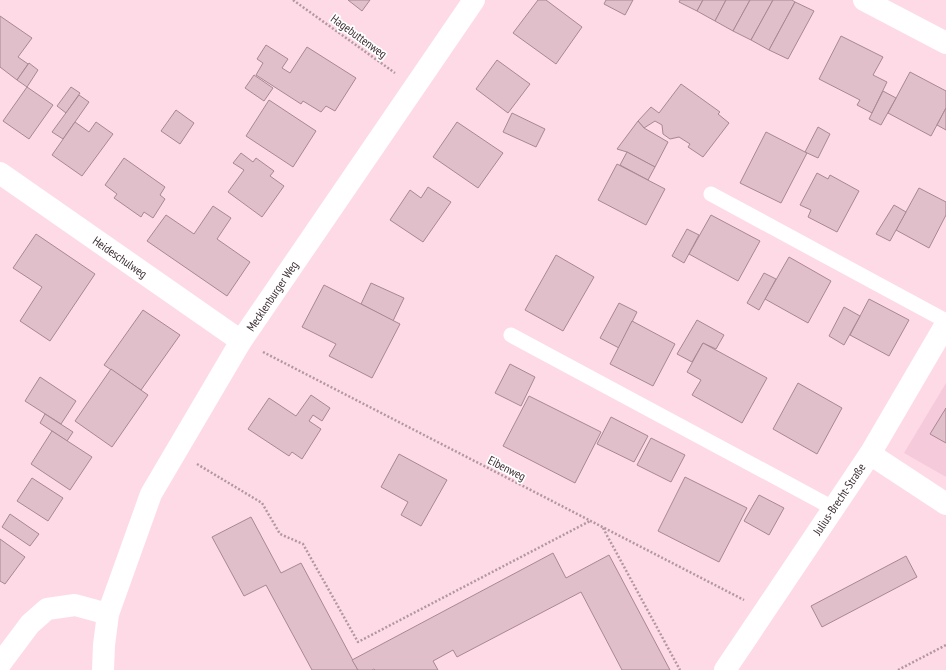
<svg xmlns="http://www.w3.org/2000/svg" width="946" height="670" font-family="'PT Sans Narrow',sans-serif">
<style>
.built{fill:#f5cbdb}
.building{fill:#e0beca;stroke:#a88793}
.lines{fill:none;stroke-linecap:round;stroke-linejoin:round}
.path{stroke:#b297a1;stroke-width:2.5;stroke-dasharray:2 2;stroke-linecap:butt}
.service{stroke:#fff;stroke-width:15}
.minor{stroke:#fff;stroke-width:22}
.labels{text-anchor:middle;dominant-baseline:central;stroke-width:3.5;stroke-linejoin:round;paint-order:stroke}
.street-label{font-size:12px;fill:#3d2f34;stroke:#fff}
</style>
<rect width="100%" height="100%" fill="#fedae7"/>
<!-- built -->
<path class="built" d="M946,383v94l-42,-24z"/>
<!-- building -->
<g class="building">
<path d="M348,0h22l-8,11z"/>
<path d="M538,0h8l36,27 -26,37 -43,-31z"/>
<path d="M606,0h27l-8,15 -21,-11z"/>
<path d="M680,0h23l-6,11 -18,-9z"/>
<path d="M703,0h23l-11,21 -18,-10z"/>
<path d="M726,0h24l-17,31 -18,-10z"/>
<path d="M750,0h23l-22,40 -18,-9z"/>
<path d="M773,0h19l3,2 -26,48 -18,-10z"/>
<path d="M795,2l19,9 -26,48 -19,-9z"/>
<path d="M0,16l32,22 -14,19 10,7 -11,16 -17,-13z"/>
<path d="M841,36l42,21 -10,18 14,7 -15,31 -15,-8 3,-5 -41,-21z"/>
<path d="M266,45l22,14 -6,9 8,5 17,-26 49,31 -21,33 -9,-5 -5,6 -18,-11 -2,3 -45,-29 7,-12 -6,-4z"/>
<path d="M497,60l33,24 -22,29 -32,-24z"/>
<path d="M29,63l9,7 -11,17 -10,-7z"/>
<path d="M910,72l36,19v17l-15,28 -43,-23z"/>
<path d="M254,75l19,13 -9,13 -19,-13z"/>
<path d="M681,84l39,28 -2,2 11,9 -26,34 -15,-10 2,-3 -11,-7 -9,2 -7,-5 -1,-9 -7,-4 -11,7 -6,-7 13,-14 8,6z"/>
<path d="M27,87l26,18 -24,34 -26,-18z"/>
<path d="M71,87l9,6 -14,20 -9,-7z"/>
<path d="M883,91l13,7 -15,27 -12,-6z"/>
<path d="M79,95l10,7 -26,37 -11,-7z"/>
<path d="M269,100l47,31 -23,36 -47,-31z"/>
<path d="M946,108v22l-9,-5z"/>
<path d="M176,110l18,13 -14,21 -19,-13z"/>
<path d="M512,113l33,16 -9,18 -33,-15z"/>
<path d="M638,121l6,7 24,14 -13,25 -28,-15 -10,-3z"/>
<path d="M75,122l14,10 7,-10 17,12 -31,42 -30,-21z"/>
<path d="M457,122l46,31 -25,35 -45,-31z"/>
<path d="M818,127l12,7 -12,24 -13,-6z"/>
<path d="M766,132l41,21 -26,50 -41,-20z"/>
<path d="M627,152l28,15 -7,13 -28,-15z"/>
<path d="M241,153l12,9 3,-4 18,13 -4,5 14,10 -22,31 -34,-25 16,-22 -11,-7z"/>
<path d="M124,158l41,29 -5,8 5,4 -12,19 -9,-6 -3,5 -27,-19 3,-4 -12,-9z"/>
<path d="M617,164l48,25 -19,36 -48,-25z"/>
<path d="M817,173l11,6 2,-4 29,16 -22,41 -29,-15 3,-7 -11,-5z"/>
<path d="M428,187l23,15 -28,40 -33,-22 20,-30 11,8z"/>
<path d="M919,188l27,14v13l-17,33 -33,-18z"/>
<path d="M894,205l12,7 -16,29 -14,-7z"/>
<path d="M213,206l18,12 -14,21 33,23 -23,34 -80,-55 19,-26 28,19z"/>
<path d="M711,215l49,26 -22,40 -49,-27z"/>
<path d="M687,229l12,6 -15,28 -12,-7z"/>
<path d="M36,234l59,40 -45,67 -30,-20 22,-34 -29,-19z"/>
<path d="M556,255l38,22 -31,54 -38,-21z"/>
<path d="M789,257l42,24 -23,42 -43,-24z"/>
<path d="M764,273l12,6 -17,31 -12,-7z"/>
<path d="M371,283l33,15 -11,23 -32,-17z"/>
<path d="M324,285l76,39 -28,54 -43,-22 7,-12 -34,-17z"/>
<path d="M869,299l40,21 -20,36 -39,-21z"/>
<path d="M619,303l18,9 -18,36 -19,-10z"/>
<path d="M844,307l16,9 -16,29 -15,-9z"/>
<path d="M143,310l37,25 -39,55 -37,-25z"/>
<path d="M697,320l27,15 -8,14 -13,-6 -11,19 -15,-8z"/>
<path d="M632,321l43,23 -22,42 -43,-22z"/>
<path d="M703,343l64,35 -25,45 -50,-28 9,-15 -14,-8z"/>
<path d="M510,364l25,13 -14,29 -26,-13z"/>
<path d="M111,369l37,26 -36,52 -37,-26z"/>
<path d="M40,377l36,24 -15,23 -36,-23z"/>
<path d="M798,383l44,25 -25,46 -44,-25z"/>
<path d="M311,395l19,13 -8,13 -9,-6 -4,6 12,8 -19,30 -10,-7 -3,4 -41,-27 21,-31 27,18z"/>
<path d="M529,396l72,36 -26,51 -72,-37z"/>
<path d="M946,408v35l-16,-9z"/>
<path d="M45,414l28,18 -6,9 -27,-18z"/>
<path d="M611,417l37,19 -14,26 -37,-18z"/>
<path d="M52,431l40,26 -22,33 -39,-26z"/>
<path d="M651,438l34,17 -14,27 -34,-17z"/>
<path d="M399,454l48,26 -26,46 -20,-11 7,-13 -27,-15z"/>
<path d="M685,477l62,31 -28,54 -61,-31z"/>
<path d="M32,478l31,20 -15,23 -31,-20z"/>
<path d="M759,495l25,13 -15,27 -25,-14z"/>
<path d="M10,514l29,20 -9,12 -28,-19z"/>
<path d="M251,517l30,56 20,-10 57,107h-46l-46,-85 -22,11 -32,-59z"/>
<path d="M0,539l25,18 -20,27 -5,-3z"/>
<path d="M553,553l13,25 43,-23 61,115h-48l-41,-78 -124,65 -4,-7 -20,11 5,9h-63l-1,-1 -2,1h-14l-6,-10z"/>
<path d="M906,556l11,21 -95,50 -11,-21z"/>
</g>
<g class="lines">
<!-- path -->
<g class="path">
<path d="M293,0l102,73"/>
<path d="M263,352l481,248"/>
<path d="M197,464l65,39 18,31 23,10 55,98 232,-121"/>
<path d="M603,528l77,142"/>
<path d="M898,670l48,-25"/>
</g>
<!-- service -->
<g class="service">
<path d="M711,194l235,127"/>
<path d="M511,335l322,173"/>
</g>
<!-- minor -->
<g class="minor">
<path d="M864,0l82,43"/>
<path d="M0,173l241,168"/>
<path d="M870,454l76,50"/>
<path d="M0,664l30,-40 17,-15 28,-4 33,9"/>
<path d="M103,670l1,-25 4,-31 43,-120 90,-153 233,-341"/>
<path d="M725,670l145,-216 76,-130"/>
</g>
</g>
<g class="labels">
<!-- street labels -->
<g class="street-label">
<text transform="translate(359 36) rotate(36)">Hagebuttenweg</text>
<text transform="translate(120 257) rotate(35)">Heideschulweg</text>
<text transform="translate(272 296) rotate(-56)">Mecklenburger Weg</text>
<text transform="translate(507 468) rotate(27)">Eibenweg</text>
<text transform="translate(839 499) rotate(-56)">Julius-Brecht-Straße</text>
</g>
</g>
</svg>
